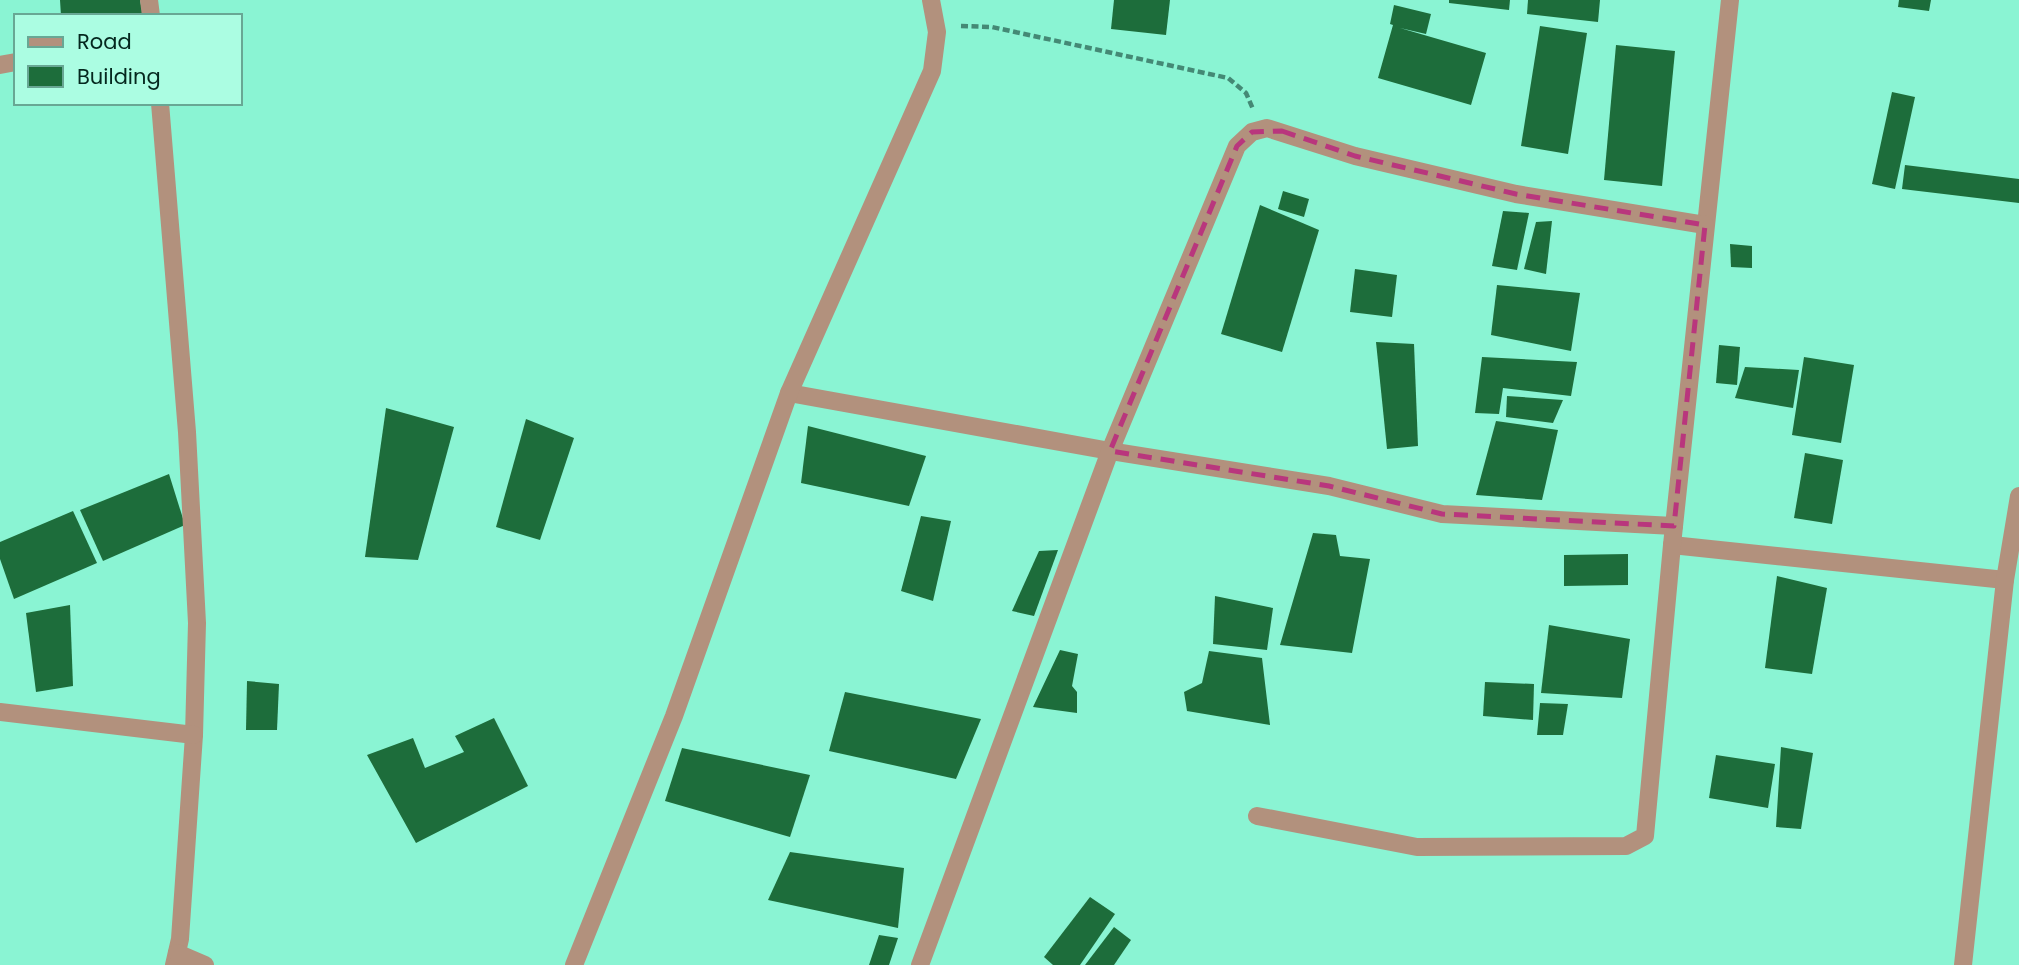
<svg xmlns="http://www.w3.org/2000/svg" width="2019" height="965" font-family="Poppins,sans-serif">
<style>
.building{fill:#1d6d3b}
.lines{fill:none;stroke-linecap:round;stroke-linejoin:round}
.path{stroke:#448975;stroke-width:4.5;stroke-dasharray:7 3.5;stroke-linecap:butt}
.minor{stroke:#b2917d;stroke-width:18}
.marked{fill:none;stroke:#b9367d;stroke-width:5;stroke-dasharray:14 9;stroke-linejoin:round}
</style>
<rect width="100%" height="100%" fill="#8af4d3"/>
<!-- building -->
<g class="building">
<path d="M60,0h80l3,16h-82z"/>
<path d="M1114,0h56l-4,35 -55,-6z"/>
<path d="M1449,0h61l-1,10 -60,-7z"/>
<path d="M1528,0h72l-2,22 -71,-8z"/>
<path d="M1899,0h32l-2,11 -31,-4z"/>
<path d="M1394,5l37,9 -5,20 -26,-6 86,25 -15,52 -93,-27 15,-53 -3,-1z"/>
<path d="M1540,26l47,7 -19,121 -47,-8z"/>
<path d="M1616,45l59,6 -13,135 -58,-6z"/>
<path d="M1892,92l23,5 -20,92 -23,-5z"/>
<path d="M1905,165l114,14v24l-117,-14z"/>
<path d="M1283,191l26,8 -5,18 -26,-8z"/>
<path d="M1260,205l59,25 -37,122 -61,-18z"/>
<path d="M1503,211l26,2 -12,57 -25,-4z"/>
<path d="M1552,221l-6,53 -22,-5 12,-47z"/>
<path d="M1730,244l22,2v22l-21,-1z"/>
<path d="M1355,269l42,6 -5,42 -42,-5z"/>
<path d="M1497,285l83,8 -9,58 -80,-16z"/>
<path d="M1376,342l38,2 4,102 -31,3z"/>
<path d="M1719,345l21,2 -3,38 -21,-2z"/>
<path d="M1482,357l95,5 -6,34 -68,-8 -4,26 -24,-1z"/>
<path d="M1804,357l50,8 -13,78 -49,-8z"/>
<path d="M1745,367l54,3 -6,38 -58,-10z"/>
<path d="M1507,396l56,4 -10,23 -47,-6z"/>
<path d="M386,408l68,19 -36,133 -53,-3z"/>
<path d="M526,419l48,19 -34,102 -44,-13z"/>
<path d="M1496,421l62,9 -16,70 -66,-5z"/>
<path d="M808,426l118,30 -17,50 -108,-23z"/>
<path d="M1805,453l38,7 -11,64 -38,-6z"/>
<path d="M169,474l16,51 -82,36 -23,-51z"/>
<path d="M73,511l24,52 -83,36 -14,-40v-17z"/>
<path d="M921,516l30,5 -18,80 -32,-10z"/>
<path d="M1313,533l23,2 4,21 30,3 -18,94 -72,-8z"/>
<path d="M1058,550l-24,66 -22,-5 27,-60z"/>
<path d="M1628,554v31l-64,1v-31z"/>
<path d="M1777,576l50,12 -15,86 -47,-6z"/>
<path d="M1215,596l58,12 -6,42 -54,-6z"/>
<path d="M70,605l3,81 -37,6 -10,-79z"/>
<path d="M1549,625l81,14 -8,59 -81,-5z"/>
<path d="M1060,650l18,4 -6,32 5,6v21l-44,-6z"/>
<path d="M1209,651l53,7 8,67 -83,-14 -3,-19 18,-9z"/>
<path d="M247,681l32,3 -2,46h-31z"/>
<path d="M1485,682l49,2 -1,36 -50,-4z"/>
<path d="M845,692l136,27 -25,60 -127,-28z"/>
<path d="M1540,703l28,1 -5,31h-26z"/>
<path d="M494,718l34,68 -112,57 -49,-88 46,-17 12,30 39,-16 -9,-16z"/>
<path d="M1781,747l32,6 -12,76 -25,-2z"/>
<path d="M682,748l128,27 -20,62 -125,-36z"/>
<path d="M1716,755l59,9 -7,44 -59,-10z"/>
<path d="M790,852l114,16 -6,60 -130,-28z"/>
<path d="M1090,897l25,17 -35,51h-27l-9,-8z"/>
<path d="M1114,927l17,13 -17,25h-29z"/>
<path d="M879,935l19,3 -9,27h-20z"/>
</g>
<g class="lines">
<!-- path -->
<path class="path" d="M961,26l31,1 236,51 18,15 7,16"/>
<!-- minor -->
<g class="minor">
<path d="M149,0l2,16"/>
<path d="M0,65l16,-3"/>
<path d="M160,103l27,329 10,191 -3,112 -14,204 -6,26"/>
<path d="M789,393l321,58 219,35 113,28 232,12"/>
<path d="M1672,545l333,35"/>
<path d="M0,712l194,23"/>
<path d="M1257,816l160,31 209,-1 19,-10 27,-291 58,-545"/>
<path d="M177,953l28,12"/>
<path d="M574,965l100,-249 115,-323 143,-322 5,-39 -6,-32"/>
<path d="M920,965l190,-514 127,-305 15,-14 15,-4 88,28 161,38 189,31"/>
<path d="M1963,965l42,-385 14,-84"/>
</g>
</g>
<!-- marked area -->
<path class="marked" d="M1282,131l73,25 161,38 189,31 -31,301 -232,-12 -113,-28 -219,-35 127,-305 15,-14z"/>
<!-- legend -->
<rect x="14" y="14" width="228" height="91" fill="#abfde2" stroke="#68a794" stroke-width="2"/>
<rect x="28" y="37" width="35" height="10" fill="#b2917d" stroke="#68a794" stroke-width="2"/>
<text x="77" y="49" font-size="21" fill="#04271e">Road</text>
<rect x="28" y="66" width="35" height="21" fill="#1d6d3b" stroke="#68a794" stroke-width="2"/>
<text x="77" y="84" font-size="21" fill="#04271e">Building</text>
</svg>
